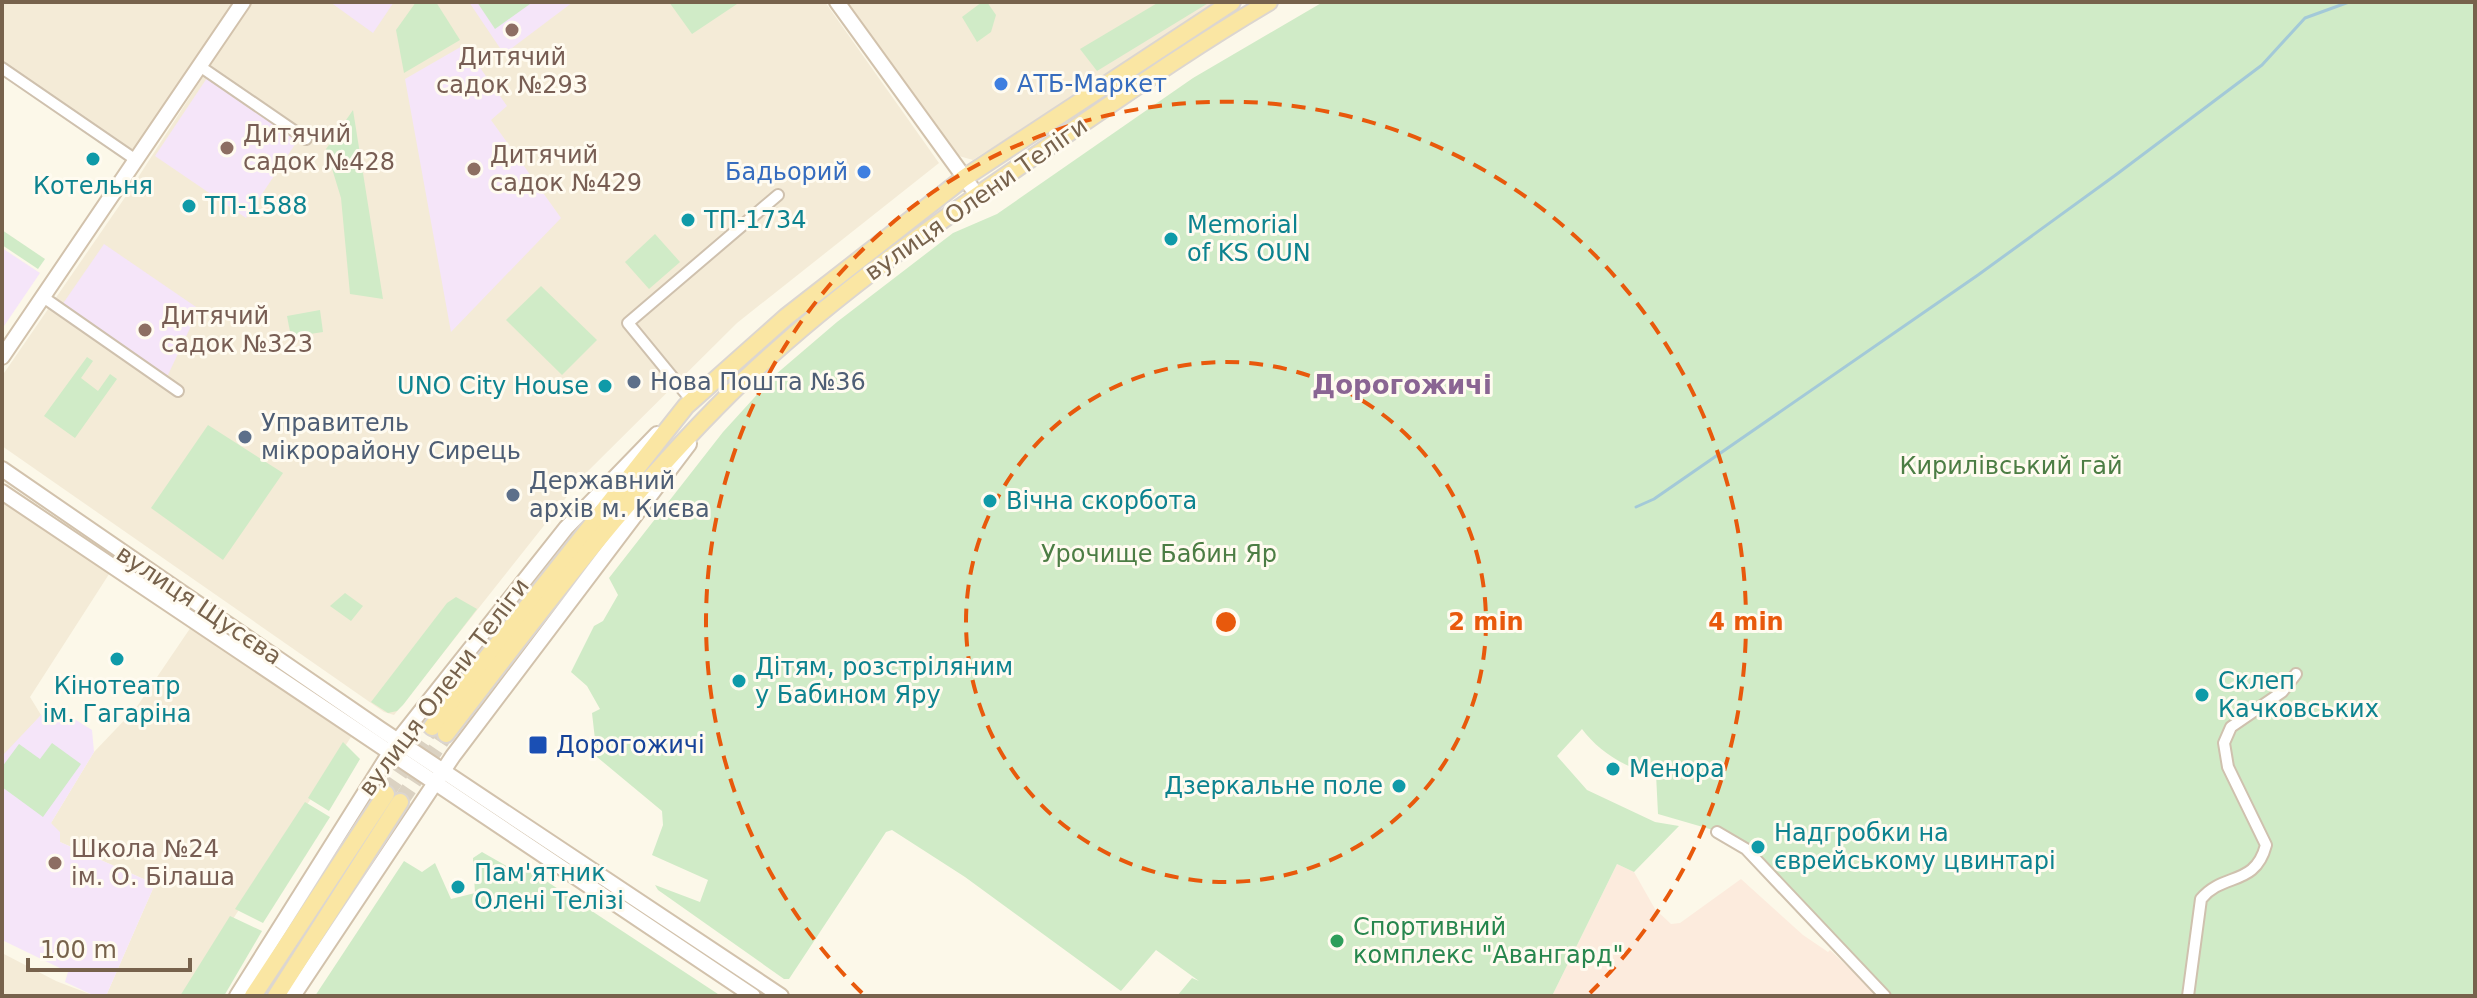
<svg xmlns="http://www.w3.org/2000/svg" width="2477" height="998" font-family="'DejaVu Sans',sans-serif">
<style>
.residential{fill:#f4ebd7}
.commercial{fill:#fcebdd}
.education{fill:#f5e5f9}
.green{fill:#d0ebc7}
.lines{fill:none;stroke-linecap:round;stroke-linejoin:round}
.stream{stroke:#a3c9d8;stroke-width:3}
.primary-tunnel{stroke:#dbd2c2;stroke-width:16;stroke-dasharray:16 8;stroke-linecap:butt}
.street-casing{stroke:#cfc1ae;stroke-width:14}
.secondary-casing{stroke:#d2c2ac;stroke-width:18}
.primary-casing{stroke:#dcd6d0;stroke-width:20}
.street{stroke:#fff;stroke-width:10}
.secondary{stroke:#fff;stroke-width:14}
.primary{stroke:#fae6a3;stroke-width:16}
.ring{fill:none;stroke:#e8590c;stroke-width:4;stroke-dasharray:14 10}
.education-dot{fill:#8d6e63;stroke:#fffbf0;stroke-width:3}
.shop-dot{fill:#3f7fe0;stroke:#fffbf0;stroke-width:3}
.culture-dot{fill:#0f9aa8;stroke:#fffbf0;stroke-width:3}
.service-dot{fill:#5c6f8a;stroke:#fffbf0;stroke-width:3}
.transit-dot{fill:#1a4fb4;stroke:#fffbf0;stroke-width:3}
.leisure-dot{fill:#2e9e5b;stroke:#fffbf0;stroke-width:3}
.labels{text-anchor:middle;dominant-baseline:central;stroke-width:6;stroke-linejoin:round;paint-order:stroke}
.education-label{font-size:24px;fill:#785e54;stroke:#fffbf0;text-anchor:start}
.shop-label{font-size:24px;fill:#366cbe;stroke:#fffbf0;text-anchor:start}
.culture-label{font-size:24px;fill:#0d838f;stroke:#fffbf0;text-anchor:start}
.street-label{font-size:24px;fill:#77624c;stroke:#fffbf0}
.service-label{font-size:24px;fill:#4e5e75;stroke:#fffbf0;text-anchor:start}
.park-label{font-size:24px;fill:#4c7d44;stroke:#fffbf0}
.transit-label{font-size:24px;fill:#164399;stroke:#fffbf0;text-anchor:start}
.leisure-label{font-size:24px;fill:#27864d;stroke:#fffbf0;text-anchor:start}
.neighbourhood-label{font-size:26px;font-weight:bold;fill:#8a6593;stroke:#fffbf0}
.centre{fill:#e8590c;stroke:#fffbf0;stroke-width:4}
.ring-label{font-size:24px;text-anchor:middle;font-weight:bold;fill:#e8590c;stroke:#fffbf0;stroke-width:6;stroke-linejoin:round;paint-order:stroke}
</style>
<rect width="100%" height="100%" fill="#fcf8e9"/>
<!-- residential -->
<g class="residential">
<path d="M2,2h233l-100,151 -133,-91z"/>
<path d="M251,2h574l114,161 -202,160 -153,152 -190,240 -10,-3 -382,-266v-70l126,-183z"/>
<path d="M844,2h376l-247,158 -14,-4 -14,-13z"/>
<path d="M2,497l109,74 -81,126 11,18 -39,43z"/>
<path d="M191,627l160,110 -168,259h-77l49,-112 -95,-42 -9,-19 43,-71 42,-44z"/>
<path d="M2,953l54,28 39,15h-93z"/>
</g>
<!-- commercial -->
<path class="commercial" d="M1617,864l17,8 21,37 16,15 9,-1 61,-44 62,56 25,17 2,-2 48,46h-326z"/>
<!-- education -->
<g class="education">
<path d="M330,2h64l-21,31z"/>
<path d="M469,2h104l-69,52z"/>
<path d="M464,45l43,61 -16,14 70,98 -110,114 -46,-253z"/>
<path d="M207,78l91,62 -52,78 -91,-62z"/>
<path d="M104,244l95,65 -32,68 -105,-72z"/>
<path d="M2,248l38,25 -38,56z"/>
<path d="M63,712l29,18 2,22 -43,71 9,9v10l95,42 -49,112h-11l-30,-14 3,-10 -66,-32v-184l39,-41z"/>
</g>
<!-- green -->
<g class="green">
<path d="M416,2h20l24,38 -56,33 -8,-43z"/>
<path d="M477,2h52l1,2 -35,25z"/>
<path d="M669,2h71l-48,32z"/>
<path d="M982,2h5l9,13 -5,17 -14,10 -15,-25z"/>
<path d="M1159,2h51l-113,69 -17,-22z"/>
<path d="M1323,2h1152v994h-585l-123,-123 -47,-41 -62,-18 -2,-40c-28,-4 -57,-22 -74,-45l-25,27 30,34 68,32 24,4 -45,46 -17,-8 -65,132h-375l15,-18 7,3 -43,-31 -35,41 -156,-114 -73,-47 -6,2 -97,147h-5l-126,-89 -3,-5 45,17 8,-22 -56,-25 11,-30 -1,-14 -65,-54 -5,-44 8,-4 -13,-23 -16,-14 23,-46 9,-5 15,-26 -9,-17 114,-146 52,-57 62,-53 116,-89 44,-19 196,-136z"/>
<path d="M353,110l30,189 -33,-5 -9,-96 -15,-49z"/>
<path d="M2,230l43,29 -7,10 -36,-24z"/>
<path d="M655,234l25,28 -31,27 -24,-27z"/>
<path d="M541,286l56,54 -35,35 -56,-55z"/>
<path d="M320,310l3,22 -32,5 -4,-21z"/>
<path d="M87,357l6,4 -12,17 17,13 12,-17 7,5 -42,59 -31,-22z"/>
<path d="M208,425l75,48 -60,87 -72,-52z"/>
<path d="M345,593l18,13 -12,15 -21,-15z"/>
<path d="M456,597l21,12 -74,96 -6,6 -9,2 -17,-11 76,-99z"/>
<path d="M343,742l17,17 -31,52 -21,-13z"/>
<path d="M52,743l29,21 -38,53 -41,-30v-20l17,-23 21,15z"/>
<path d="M305,802l25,15 -67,106 -28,-14z"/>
<path d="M482,852l28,16 24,5 187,123h-406l89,-135 18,11 13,-9 16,36 24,-6 -2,-35z"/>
<path d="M230,916l32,15 -38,65h-44z"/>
</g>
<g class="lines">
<!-- stream -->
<path class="stream" d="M1636,507l18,-8 324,-224 139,-101 145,-109 43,-47 44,-16"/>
<!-- primary-tunnel -->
<g class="primary-tunnel">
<path d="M386,794l46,-67"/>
<path d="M400,802l46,-68"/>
</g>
<!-- street casing -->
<g class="street-casing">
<g id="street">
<path d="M201,67l105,72"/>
<path d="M2,68l134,92"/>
<path d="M43,297l135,94"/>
<path d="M692,401l-64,-78 150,-128"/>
<path d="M1717,832l29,17 139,147"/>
<path d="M2188,996l13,-97c22,-27 54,-12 65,-54l-38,-78 -4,-24 7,-16 51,-35 14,-18"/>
</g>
</g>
<!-- secondary casing -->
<g class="secondary-casing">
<g id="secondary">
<path d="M837,2l140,193"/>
<path d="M2,357l241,-355"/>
<path d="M2,469l378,260 401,267"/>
<path d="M2,492l751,504"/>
<path d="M237,996l161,-256 168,-212 91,-94"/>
<path d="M293,996l160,-240 236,-312"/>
</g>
</g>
<!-- primary casing -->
<g class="primary-casing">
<g id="primary">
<path d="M432,727l254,-321 100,-89 178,-139 268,-176"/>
<path d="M446,734c94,-123 187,-247 299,-355 91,-86 194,-158 297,-228 75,-51 149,-103 227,-149"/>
<path d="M253,996l133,-202"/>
<path d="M276,996l124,-194"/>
</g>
</g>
<!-- street -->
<use href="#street" class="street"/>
<!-- secondary -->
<use href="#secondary" class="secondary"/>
<!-- primary -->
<use href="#primary" class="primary"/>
</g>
<!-- distance rings -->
<g class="ring">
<circle cx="1226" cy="622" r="260"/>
<path d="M862 993A520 520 0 1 1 1590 993"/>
</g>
<!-- markers -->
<g class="education-dot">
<circle cx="512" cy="30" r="8"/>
<circle cx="227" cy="148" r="8"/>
<circle cx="474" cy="169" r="8"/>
<circle cx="145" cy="330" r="8"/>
<circle cx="55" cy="863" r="8"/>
</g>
<g class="shop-dot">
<circle cx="1001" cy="84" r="8"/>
<circle cx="864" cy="172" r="8"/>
</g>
<g class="culture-dot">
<circle cx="93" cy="159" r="8"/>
<circle cx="189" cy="206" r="8"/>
<circle cx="688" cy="220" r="8"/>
<circle cx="1171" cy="239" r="8"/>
<circle cx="605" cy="386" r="8"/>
<circle cx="990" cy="501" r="8"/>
<circle cx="117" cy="659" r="8"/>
<circle cx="739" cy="681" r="8"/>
<circle cx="2202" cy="695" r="8"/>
<circle cx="1613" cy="769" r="8"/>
<circle cx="1399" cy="786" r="8"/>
<circle cx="1758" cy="847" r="8"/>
<circle cx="458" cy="887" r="8"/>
</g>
<g class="service-dot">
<circle cx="634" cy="382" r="8"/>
<circle cx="245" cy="437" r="8"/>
<circle cx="513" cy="495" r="8"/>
</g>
<rect class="transit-dot" x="528" y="735" width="20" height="20" rx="4"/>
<circle class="leisure-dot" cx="1337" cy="941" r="8"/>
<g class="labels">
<!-- education labels -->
<g class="education-label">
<text x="512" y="57" text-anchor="middle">Дитячий<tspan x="512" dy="28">садок №293</tspan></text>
<text x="243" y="134">Дитячий<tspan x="243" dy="28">садок №428</tspan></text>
<text x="490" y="155">Дитячий<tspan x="490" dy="28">садок №429</tspan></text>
<text x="161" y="316">Дитячий<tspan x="161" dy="28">садок №323</tspan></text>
<text x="71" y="849">Школа №24<tspan x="71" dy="28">ім. О. Білаша</tspan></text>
</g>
<!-- shop labels -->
<g class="shop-label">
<text x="1017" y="84">АТБ-Маркет</text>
<text x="848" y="172" text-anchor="end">Бадьорий</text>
</g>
<!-- culture labels -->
<g class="culture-label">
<text x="93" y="186" text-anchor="middle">Котельня</text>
<text x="205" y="206">ТП-1588</text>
<text x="704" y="220">ТП-1734</text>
<text x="1187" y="225">Memorial<tspan x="1187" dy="28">of KS OUN</tspan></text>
<text x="589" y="386" text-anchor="end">UNO City House</text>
<text x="1006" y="501">Вічна скорбота</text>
<text x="755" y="667">Дітям, розстріляним<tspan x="755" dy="28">у Бабином Яру</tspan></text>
<text x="2218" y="681">Склеп<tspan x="2218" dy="28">Качковських</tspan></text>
<text x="117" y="686" text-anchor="middle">Кінотеатр<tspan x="117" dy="28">ім. Гагаріна</tspan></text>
<text x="1629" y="769">Менора</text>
<text x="1383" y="786" text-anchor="end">Дзеркальне поле</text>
<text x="1774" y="833">Надгробки на<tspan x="1774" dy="28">єврейському цвинтарі</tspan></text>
<text x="474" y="873">Пам'ятник<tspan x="474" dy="28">Олені Телізі</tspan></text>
</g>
<!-- street labels -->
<g class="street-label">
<text transform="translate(976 199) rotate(-35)">вулиця Олени Теліги</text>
<text transform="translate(199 605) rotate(34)">вулиця Щусєва</text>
<text transform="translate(444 687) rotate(-53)">вулиця Олени Теліги</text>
</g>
<!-- service labels -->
<g class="service-label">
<text x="650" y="382">Нова Пошта №36</text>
<text x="261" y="423">Управитель<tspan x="261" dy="28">мікрорайону Сирець</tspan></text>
<text x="529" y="481">Державний<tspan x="529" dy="28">архів м. Києва</tspan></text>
</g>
<!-- park labels -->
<g class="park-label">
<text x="2011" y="466">Кирилівський гай</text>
<text x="1159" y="554">Урочище Бабин Яр</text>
</g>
<!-- transit labels -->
<g class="transit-label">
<text x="556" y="745">Дорогожичі</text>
</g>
<!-- leisure labels -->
<g class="leisure-label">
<text x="1353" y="927">Спортивний<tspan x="1353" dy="28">комплекс "Авангард"</tspan></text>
</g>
<!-- neighbourhood labels -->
<g class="neighbourhood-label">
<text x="1402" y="385">Дорогожичі</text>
</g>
</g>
<circle cx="1226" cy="622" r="12" class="centre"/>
<g class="ring-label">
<text x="1486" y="630">2 min</text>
<text x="1746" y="630">4 min</text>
</g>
<!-- border -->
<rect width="2477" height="998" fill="none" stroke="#77624c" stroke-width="8"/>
<!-- scale -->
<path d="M28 958v12h162v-12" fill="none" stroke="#77624c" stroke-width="4"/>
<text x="40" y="958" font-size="24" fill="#77624c" stroke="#fffbf0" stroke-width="6" paint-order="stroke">100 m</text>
</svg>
